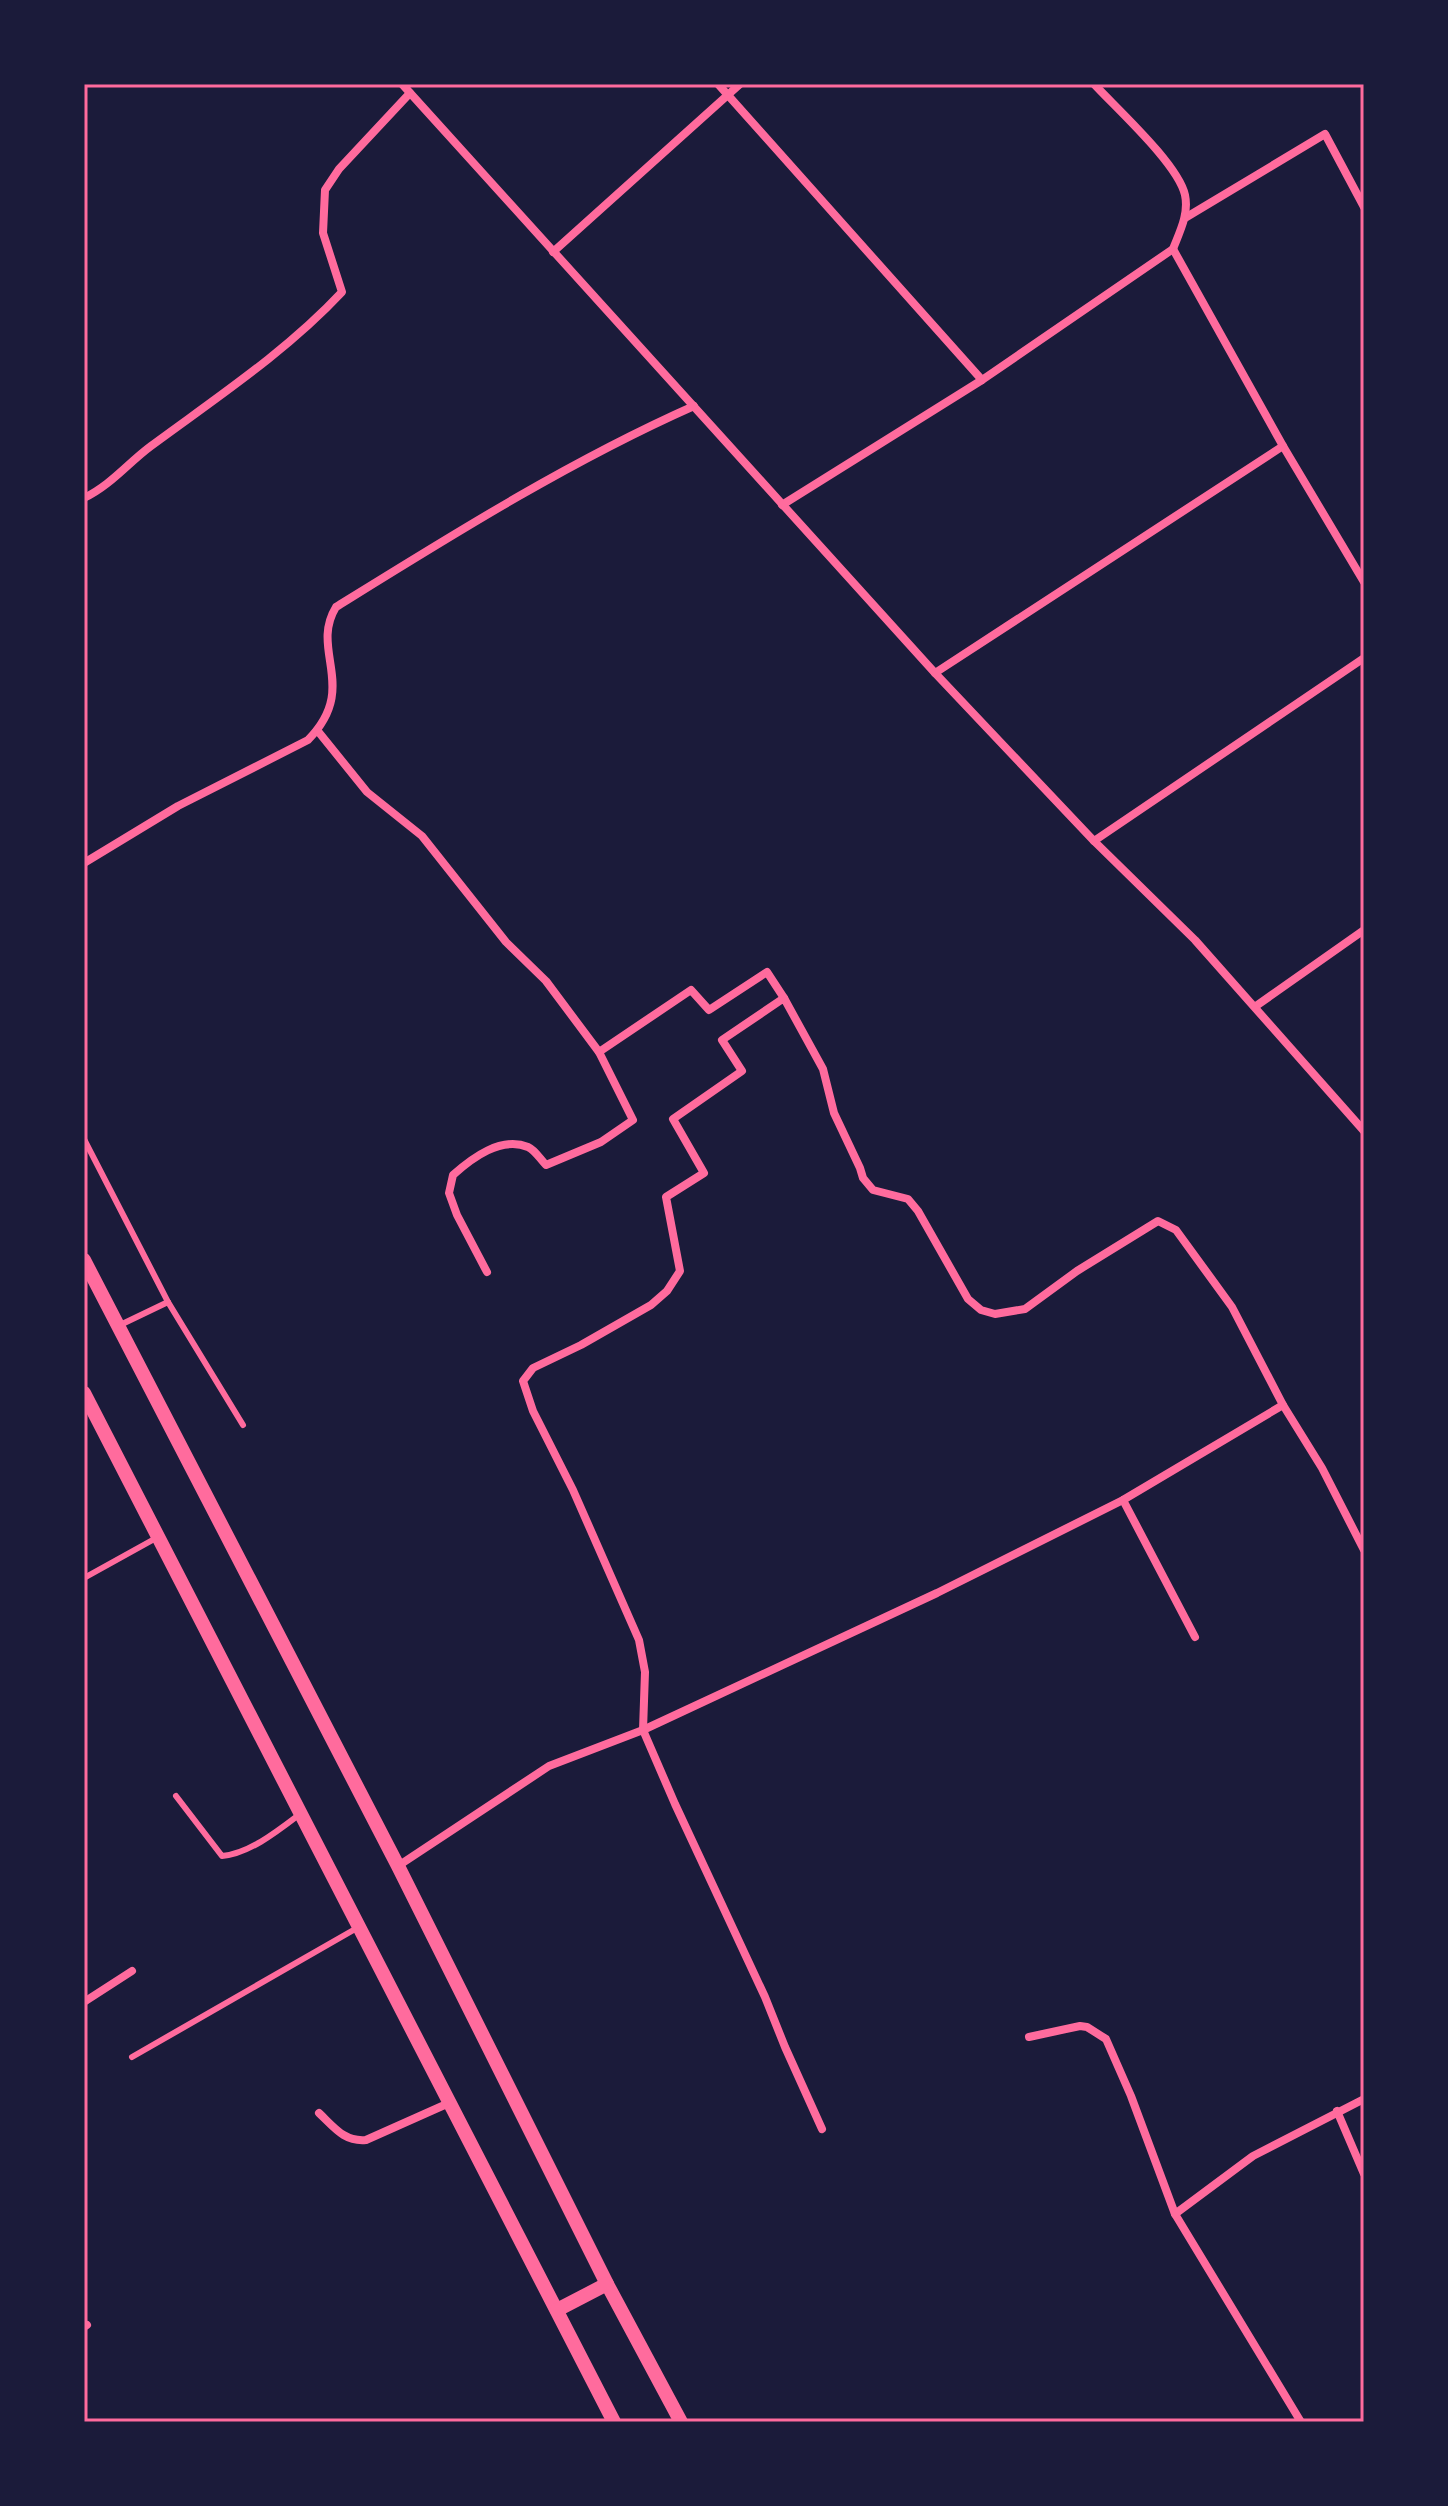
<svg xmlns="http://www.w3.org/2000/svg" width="1448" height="2506" font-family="Inter,sans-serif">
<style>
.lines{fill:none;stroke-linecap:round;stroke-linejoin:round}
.service{stroke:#ff6b9d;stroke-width:6}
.minor{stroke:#ff6b9d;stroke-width:8}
.tertiary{stroke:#ff6b9d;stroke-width:14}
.neatline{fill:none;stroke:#ff6b9d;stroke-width:3}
</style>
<rect width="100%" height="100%" fill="#1b1b3a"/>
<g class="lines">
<!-- service -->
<g class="service">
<path d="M84,1139l84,163 75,123"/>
<path d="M118,1326l50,-24"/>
<path d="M84,1578l74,-41"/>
<path d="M176,1796l46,60c27,-2 57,-26 78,-42"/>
<path d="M132,2057l225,-129"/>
</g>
<!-- minor -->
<g class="minor">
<path d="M402,84l533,589 159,168 101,99 169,191"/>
<path d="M718,84l264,296"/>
<path d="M1185,218l140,-84 39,73"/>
<path d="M1173,249l110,197 81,136"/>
<path d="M553,252l187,-168"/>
<path d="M84,498c27,-13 44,-35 67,-52 65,-48 136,-95 191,-154l-19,-59 2,-43 14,-21 71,-76"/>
<path d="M782,505l200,-125 191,-131c7,-18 16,-35 12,-54 -7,-31 -68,-86 -91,-111"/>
<path d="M935,673l348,-227"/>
<path d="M317,730l50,62 55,44 84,106 40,39 53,71 34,68 -32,22 -55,23c-6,-6 -11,-15 -18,-18 -27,-11 -56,11 -75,28l-4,18 8,22 30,57"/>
<path d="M1094,841l270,-183"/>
<path d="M84,863l94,-57 130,-66c52,-53 1,-89 28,-133 116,-72 234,-146 358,-201"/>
<path d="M1256,1006l108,-76"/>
<path d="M599,1052l92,-62 18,20 58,-38 17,26"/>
<path d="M1123,1500l72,137"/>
<path d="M398,1866l151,-100 94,-36 294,-137 186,-93 160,-95"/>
<path d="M84,2002l48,-31"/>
<path d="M1029,2037l51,-11 7,1 19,12 25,57 44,118 126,208"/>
<path d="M1337,2111l27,63"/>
<path d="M319,2113c15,14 25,29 47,27l83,-37"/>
<path d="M822,2129l-37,-82 -20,-50 -90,-193 -32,-74 2,-58 -6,-32 -66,-150 -40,-79 -10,-30 10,-13 48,-23 70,-40 16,-14 13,-20 -14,-74 38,-24 -31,-54 69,-48 -20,-31 62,-42 39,71 11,44 26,55 3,10 10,12 35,9 10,12 50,88 13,11 14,4 30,-5 52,-38 81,-50 18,9 56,77 51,98 39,63 42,82"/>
<path d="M1175,2214l78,-58 111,-57"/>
<path d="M84,2327l3,-2"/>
</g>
<!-- tertiary -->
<g class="tertiary">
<path d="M84,1260l314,606 209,418 74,138"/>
<path d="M84,1393l530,1029"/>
<path d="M557,2310l50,-26"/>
</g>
</g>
<!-- border -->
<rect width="1448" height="2506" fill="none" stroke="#1b1b3a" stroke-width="172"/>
<rect x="86" y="86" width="1276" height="2334" class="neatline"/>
</svg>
